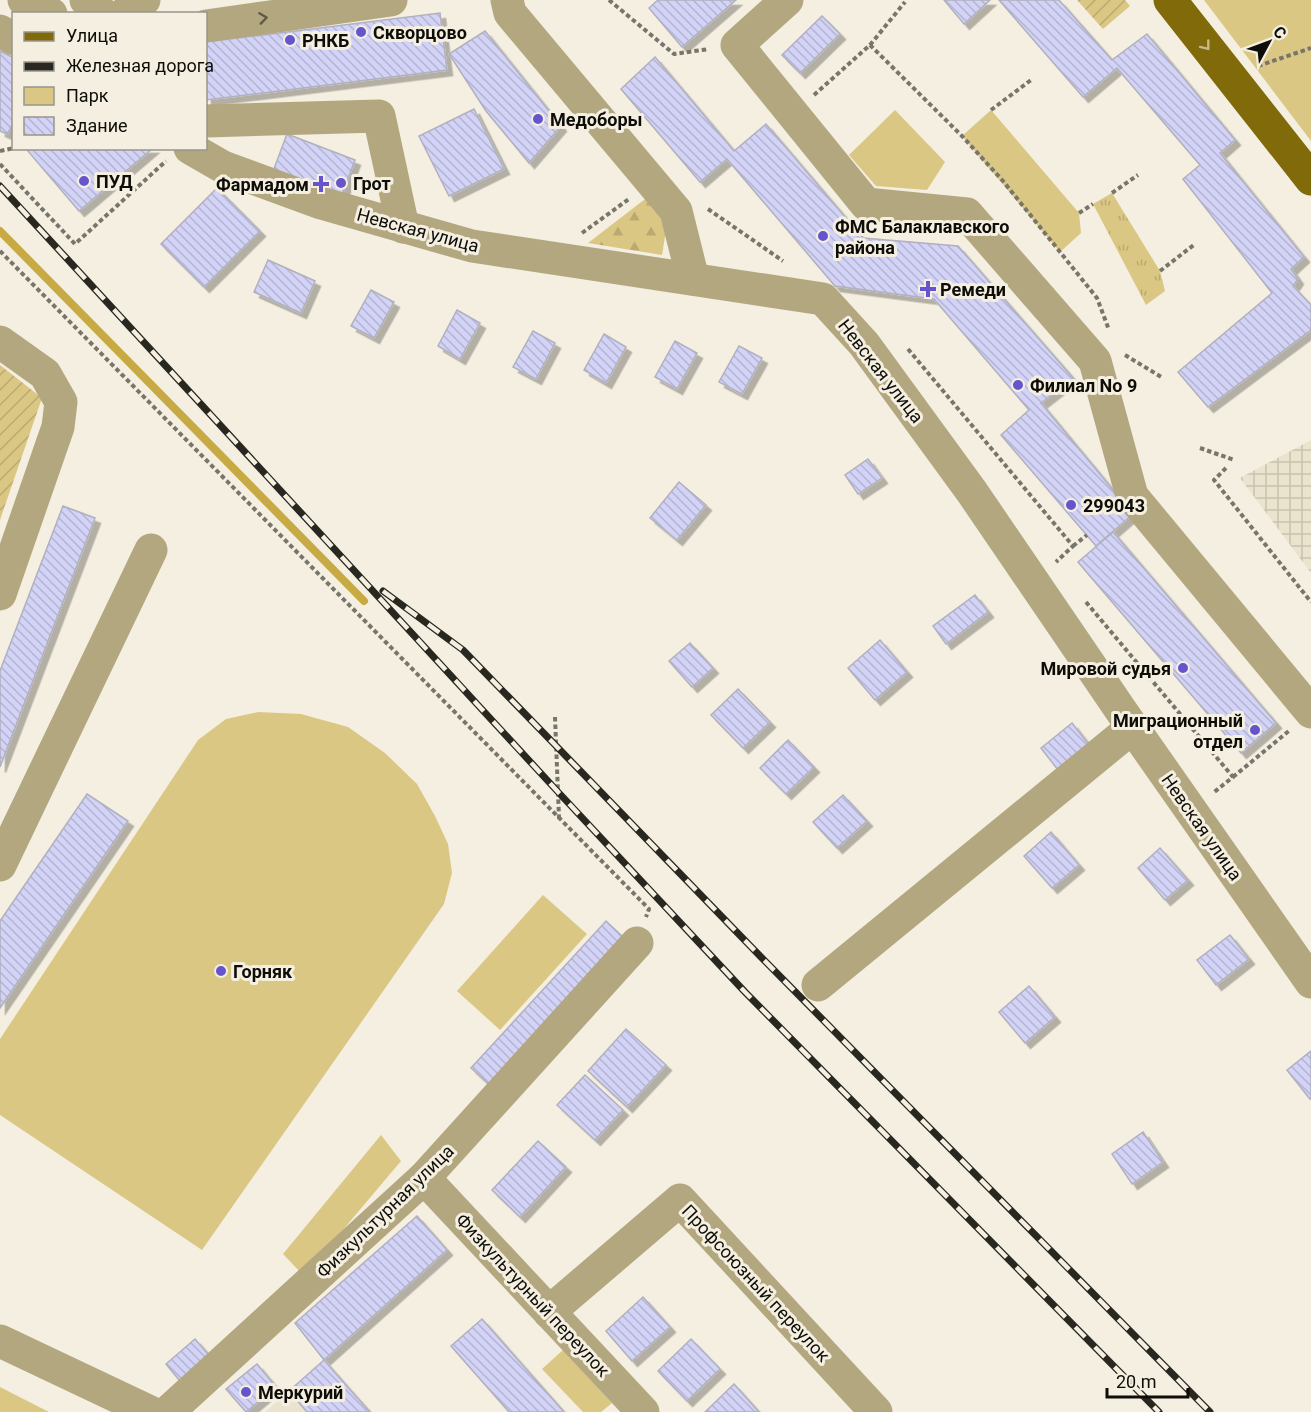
<svg xmlns="http://www.w3.org/2000/svg" width="1311" height="1412" font-family="Roboto,sans-serif">
<style>
.built{fill:#eae4ce}
.industrial{fill:url(#industrial-grid)}
.grass{fill:url(#grass-tufts)}
.forest{fill:url(#forest-firs)}
.park{fill:#dbc784}
.garden{fill:url(#garden-furrows)}
.lines{fill:none;stroke-linecap:round;stroke-linejoin:round}
.stream{stroke:#c7aa44;stroke-width:8}
.building{fill:url(#building-back-hatch);stroke:#b0b0bf;stroke-width:1.5;filter:url(#shadow)}
.path{stroke:#78756b;stroke-width:4;stroke-dasharray:4.5 3;stroke-linecap:butt}
.minor{stroke:#b3a780;stroke-width:33}
.major{stroke:#816a0a;stroke-width:33}
.rail-casing{stroke:#282720;stroke-width:7}
.rail{stroke:#f4efe0;stroke-width:4.5;stroke-dasharray:14;stroke-linecap:butt}
.oneway{stroke:#605a44}
.oneway2{stroke:#c6ba8a}
.poi-dot{fill:#6654cd;stroke:#f4efe0;stroke-width:2}
.labels{text-anchor:middle;dominant-baseline:central;stroke-width:6;stroke-linejoin:round;paint-order:stroke}
.poi-label{font-size:18px;font-weight:bold;fill:#0e0d08;stroke:#f4efe0;text-anchor:start}
.street-label{font-size:18px;fill:#0e0d08;stroke:#f4efe0}
</style>
<defs>
<pattern id="industrial-grid" width="8" height="8" patternUnits="userSpaceOnUse" patternTransform="scale(1.5)"><rect width="8" height="8" fill="#eae4ce"/><path d="M0 4h8M4 0v8" fill="none" stroke="#c8c2af"/></pattern>
<pattern id="grass-tufts" width="24" height="20" patternUnits="userSpaceOnUse" patternTransform="scale(1.5)"><rect width="24" height="20" fill="#dbc784"/><path d="M3 7l-1-3M5 7V3M7 7l1-3M15 17l-1-3M17 17v-4M19 17l1-3" fill="none" stroke="#bbaa70"/></pattern>
<pattern id="forest-firs" width="22" height="20" patternUnits="userSpaceOnUse" patternTransform="scale(1.5)"><rect width="22" height="20" fill="#dbc784"/><path d="M5 1l3.5 6h-7zM16 11l3.5 6h-7z" fill="#bbaa70"/></pattern>
<pattern id="garden-furrows" width="10" height="10" patternUnits="userSpaceOnUse" patternTransform="scale(1.5)"><rect width="10" height="10" fill="#dbc784"/><path d="M-1 1l2-2M0 10L10 0M9 11l2-2" fill="none" stroke="#bbaa70"/></pattern>
<pattern id="building-back-hatch" width="6" height="6" patternUnits="userSpaceOnUse" patternTransform="scale(1.5)"><rect width="6" height="6" fill="#d3d3f7"/><path d="M-1 5l2 2M0 0l6 6M5-1l2 2" fill="none" stroke="#b4b4d2"/></pattern>
<filter id="shadow"><feDropShadow dx="5.5" dy="5.5" stdDeviation="0" flood-color="#0004"/></filter>
</defs>
<rect width="100%" height="100%" fill="#f4efe0"/>
<!-- built -->
<path class="built" d="M289,1391l18,21h-42z"/>
<!-- industrial -->
<path class="industrial" d="M1311,440v133l-71,-95z"/>
<!-- grass -->
<path class="grass" d="M1112,193l48,78 5,20 -19,14 -53,-101z"/>
<!-- forest -->
<path class="forest" d="M649,196l20,16 -7,43 -74,-12z"/>
<!-- park -->
<g class="park">
<path d="M1204,0h107v141z"/>
<path d="M895,110l50,52 -18,28 -51,-4 -27,-31z"/>
<path d="M991,110l88,103 2,20 -21,19 -98,-116z"/>
<path d="M258,712l43,2 47,13 37,26 32,31 18,32 13,28 4,29 -8,31 -242,346 -202,-135v-76l198,-299 28,-21z"/>
<path d="M543,895l44,39 -87,96 -43,-39z"/>
<path d="M381,1135l20,26 -97,115 -21,-22z"/>
<path d="M563,1350l49,53 -11,9h-18l-41,-43z"/>
<path d="M0,1387l49,25h-49z"/>
</g>
<!-- garden -->
<g class="garden">
<path d="M1077,0h48l5,6 -27,23z"/>
<path d="M0,365l42,33 -42,122z"/>
</g>
<g class="lines">
<!-- stream -->
<path class="stream" d="M0,231l364,370"/>
</g>
<!-- building -->
<g class="building">
<path d="M658,0h78l-54,47 -33,-39z"/>
<path d="M944,0h46l-26,24z"/>
<path d="M999,0h60l53,60 35,-26 88,106 -15,13 84,104 -13,12 7,10 -5,7 18,19v25l-103,77 -30,-35 94,-79 -89,-114 17,-14 -83,-97 -34,29z"/>
<path d="M440,13l7,57 -241,30v-58z"/>
<path d="M822,16l18,18 -40,39 -18,-18z"/>
<path d="M485,31l76,95 -32,37 -43,-52 -37,-57z"/>
<path d="M0,51l14,7v65l-7,11 -7,-3z"/>
<path d="M655,57l79,94 32,-27 97,114 95,8 115,132 -32,25 92,111 -37,32 -95,-111 28,-25 -95,-111 -99,-13 -108,-127 -27,23 -79,-93z"/>
<path d="M474,109l30,60 -55,27 -30,-60z"/>
<path d="M287,134l68,26 -15,40 -68,-26z"/>
<path d="M30,148h123l-74,63 -52,-61z"/>
<path d="M217,188l43,43 -56,56 -43,-43z"/>
<path d="M268,260l47,21 -14,32 -47,-21z"/>
<path d="M371,290l23,12 -20,36 -23,-12z"/>
<path d="M457,310l23,13 -20,36 -22,-13z"/>
<path d="M533,331l22,12 -19,36 -23,-12z"/>
<path d="M604,334l22,13 -20,36 -22,-13z"/>
<path d="M675,341l22,12 -20,36 -22,-12z"/>
<path d="M739,346l23,12 -20,36 -23,-12z"/>
<path d="M868,459l14,19 -24,16 -13,-19z"/>
<path d="M679,482l27,23 -29,35 -27,-22z"/>
<path d="M63,506l32,12 -95,249v-96z"/>
<path d="M1113,532l163,191 -35,30 -163,-191z"/>
<path d="M975,595l13,17 -42,32 -13,-18z"/>
<path d="M880,640l27,32 -32,28 -27,-32z"/>
<path d="M690,643l23,25 -21,19 -23,-26z"/>
<path d="M738,689l32,33 -27,26 -32,-33z"/>
<path d="M1072,723l21,27 -32,24 -20,-26z"/>
<path d="M788,740l26,27 -28,27 -26,-26z"/>
<path d="M87,794l41,27 -128,187v-87z"/>
<path d="M843,795l24,26 -30,27 -24,-26z"/>
<path d="M1051,832l28,33 -27,23 -28,-32z"/>
<path d="M1160,848l28,32 -23,20 -27,-32z"/>
<path d="M606,921l21,20 -135,146 -21,-19z"/>
<path d="M1230,935l19,24 -33,26 -19,-25z"/>
<path d="M1029,986l26,31 -30,26 -26,-31z"/>
<path d="M626,1029l40,36 -39,42 -39,-36z"/>
<path d="M1311,1051v47l-1,1 -23,-29z"/>
<path d="M585,1075l38,35 -28,30 -38,-35z"/>
<path d="M1143,1132l20,30 -31,22 -20,-30z"/>
<path d="M538,1141l28,26 -46,50 -28,-27z"/>
<path d="M417,1216l30,34 -123,110 -29,-37z"/>
<path d="M643,1297l27,30 -38,34 -26,-30z"/>
<path d="M482,1319l82,93h-55l-58,-66z"/>
<path d="M195,1339l19,22 -30,25 -18,-22z"/>
<path d="M691,1339l29,30 -33,32 -29,-30z"/>
<path d="M324,1360l21,24 25,28h-63l-18,-21z"/>
<path d="M257,1364l19,23 -30,25 -20,-23z"/>
<path d="M734,1384l25,28h-54z"/>
</g>
<g class="lines">
<!-- path -->
<g class="path">
<path d="M609,0l65,54 35,-5"/>
<path d="M870,45l35,-43"/>
<path d="M1258,66l53,-18"/>
<path d="M814,95l56,-50 92,91 41,45 94,117 12,32"/>
<path d="M991,110l40,-30"/>
<path d="M0,151l14,-3"/>
<path d="M0,164l75,80 91,-83"/>
<path d="M1112,193l26,-18"/>
<path d="M708,209l75,52"/>
<path d="M1079,213l14,-9"/>
<path d="M582,233l47,-34"/>
<path d="M0,251l649,658 -3,8"/>
<path d="M1160,271l35,-27"/>
<path d="M908,349l165,197 -17,16"/>
<path d="M1125,355l38,23"/>
<path d="M1200,448l34,12"/>
<path d="M1226,468l-12,12 97,122"/>
<path d="M1073,546l14,-11"/>
<path d="M1086,602l147,175 -20,16"/>
<path d="M555,717l4,101"/>
<path d="M1233,777l57,-47"/>
</g>
<!-- minor -->
<g class="minor">
<path d="M24,0l27,14"/>
<path d="M86,0l17,14"/>
<path d="M507,0l3,13 166,198 17,68"/>
<path d="M787,0l-50,45 129,159 101,10 128,147 37,135 179,216"/>
<path d="M124,14l20,-14"/>
<path d="M206,26l185,-26"/>
<path d="M0,31l14,8"/>
<path d="M206,121l173,-5 24,111"/>
<path d="M190,148l33,19 98,36 151,43 351,53 41,45 108,148 150,220 189,270"/>
<path d="M0,342l45,32 16,28 -3,25 -58,167"/>
<path d="M0,865l151,-315"/>
<path d="M818,985l315,-258"/>
<path d="M424,1178l219,234"/>
<path d="M549,1312l131,-112 196,212"/>
<path d="M0,1341l150,71"/>
<path d="M168,1412l256,-234 213,-235"/>
</g>
<!-- major -->
<path class="major" d="M1170,0l141,179"/>
<!-- rail casing -->
<g class="rail-casing">
<g id="rail">
<path d="M0,186l559,607 186,199 414,420"/>
<path d="M383,591l80,59 297,306 450,456"/>
</g>
</g>
<!-- rail -->
<use href="#rail" class="rail"/>
</g>
<!-- one-way arrows -->
<defs><path id="oneway-chevron" d="M-2-3.5L2.5 0L-2 3.5" fill="none" stroke-width="1.6" stroke-linecap="round" stroke-linejoin="round" transform="scale(1.5)"/></defs>
<use class="oneway" href="#oneway-chevron" transform="translate(263 18) rotate(-8)"/>
<use class="oneway2" href="#oneway-chevron" transform="translate(1206 46) rotate(52)"/>
<!-- markers -->
<g class="poi-dot">
<circle cx="361" cy="32" r="6"/>
<circle cx="290" cy="40" r="6"/>
<circle cx="538" cy="119" r="6"/>
<circle cx="84" cy="181" r="6"/>
<circle cx="341" cy="183" r="6"/>
<path d="M318 175h6v6h6v6h-6v6h-6v-6h-6v-6h6z"/>
<circle cx="823" cy="236" r="6"/>
<path d="M925 280h6v6h6v6h-6v6h-6v-6h-6v-6h6z"/>
<circle cx="1018" cy="385" r="6"/>
<circle cx="1071" cy="505" r="6"/>
<circle cx="1183" cy="668" r="6"/>
<circle cx="1255" cy="730" r="6"/>
<circle cx="221" cy="971" r="6"/>
<circle cx="246" cy="1392" r="6"/>
</g>
<g class="labels">
<!-- poi labels -->
<g class="poi-label">
<text x="373" y="32">Скворцово</text>
<text x="302" y="40">РНКБ</text>
<text x="550" y="119">Медоборы</text>
<text x="96" y="181">ПУД</text>
<text x="353" y="183">Грот</text>
<text x="309" y="184" text-anchor="end">Фармадом</text>
<text x="835" y="226">ФМС Балаклавского<tspan x="835" dy="21">района</tspan></text>
<text x="940" y="289">Ремеди</text>
<text x="1030" y="385">Филиал No 9</text>
<text x="1083" y="505">299043</text>
<text x="1171" y="668" text-anchor="end">Мировой судья</text>
<text x="1243" y="720" text-anchor="end">Миграционный<tspan x="1243" dy="21">отдел</tspan></text>
<text x="233" y="971">Горняк</text>
<text x="258" y="1392">Меркурий</text>
</g>
<!-- street labels -->
<g class="street-label">
<text transform="translate(418 230) rotate(15)">Невская улица</text>
<text transform="translate(881 371) rotate(52)">Невская улица</text>
<text transform="translate(1202 827) rotate(55)">Невская улица</text>
<text transform="translate(385 1211) rotate(-44)">Физкультурная улица</text>
<text transform="translate(756 1283) rotate(47)">Профсоюзный переулок</text>
<text transform="translate(533 1295) rotate(47)">Физкультурный переулок</text>
</g>
</g>
<!-- legend -->
<rect x="12" y="12" width="195" height="138" fill="#f4efe0" stroke="#98958a" stroke-width="1.5"/>
<rect x="24" y="32" width="30" height="9" fill="#816a0a" stroke="#98958a" stroke-width="1.5"/>
<text x="66" y="42" font-size="18" fill="#0e0d08">Улица</text>
<rect x="24" y="62" width="30" height="9" fill="#282720" stroke="#98958a" stroke-width="1.5"/>
<text x="66" y="72" font-size="18" fill="#0e0d08">Железная дорога</text>
<rect x="24" y="87" width="30" height="18" fill="#dbc784" stroke="#98958a" stroke-width="1.5"/>
<text x="66" y="102" font-size="18" fill="#0e0d08">Парк</text>
<rect x="24" y="117" width="30" height="18" fill="url(#building-back-hatch)" stroke="#98958a" stroke-width="1.5"/>
<text x="66" y="132" font-size="18" fill="#0e0d08">Здание</text>
<!-- north arrow -->
<g transform="translate(1269 42) rotate(49)" stroke="#f4efe0" stroke-width="4.5" paint-order="stroke">
<path d="M0-4.5L10 22L0 15L-10 22Z" fill="#0e0d08"/>
<text y="-9" font-size="16" font-weight="bold" text-anchor="middle" fill="#0e0d08">С</text>
</g>
<!-- scale -->
<path d="M1107 1388v9h81v-9" fill="none" stroke="#0e0d08" stroke-width="3"/>
<text x="1116" y="1388" font-size="18" fill="#0e0d08" stroke="#f4efe0" stroke-width="4.5" paint-order="stroke">20 m</text>
</svg>
